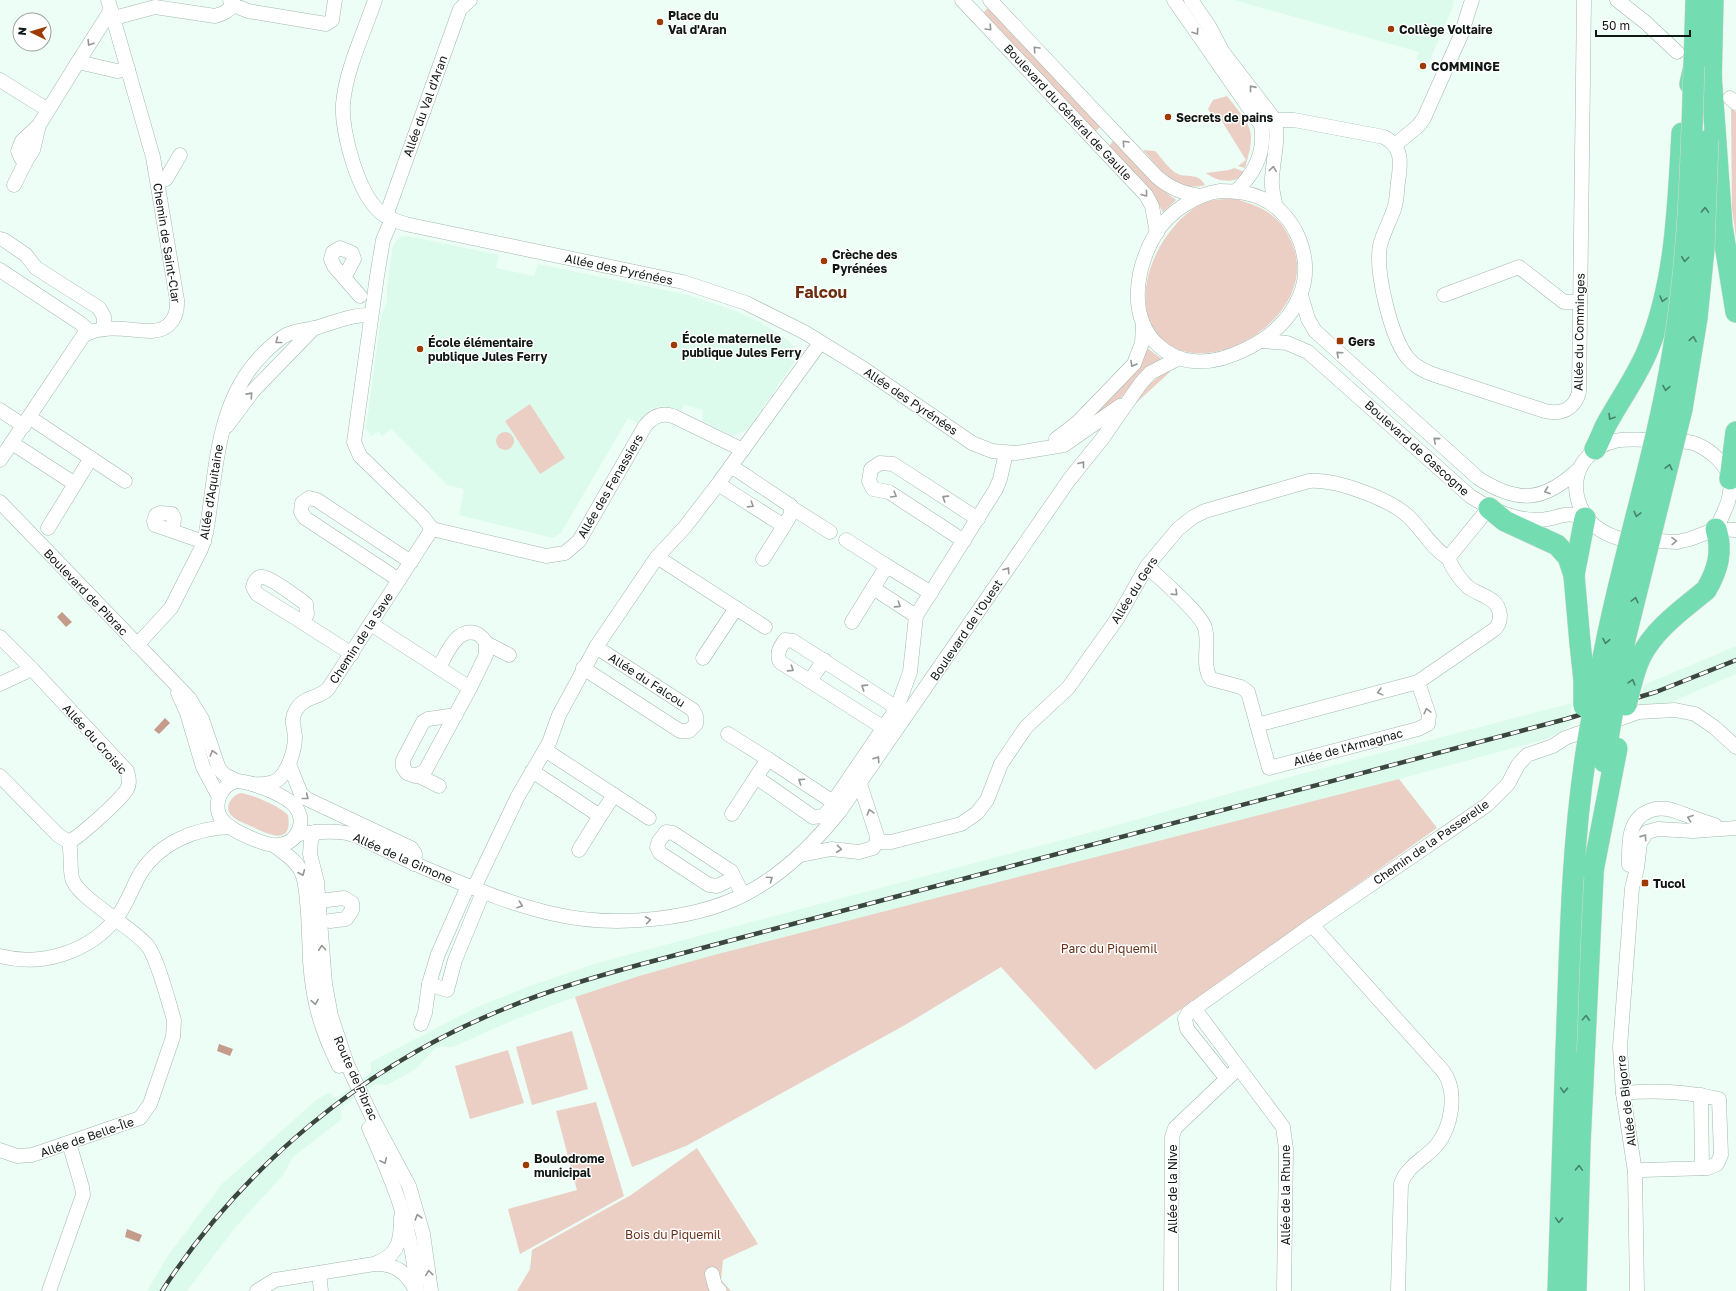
<svg xmlns="http://www.w3.org/2000/svg" width="1736" height="1291" font-family="'Golos Text',sans-serif">
<style>
.built{fill:#dcfbec}
.green{fill:#ebcfc4}
.water{fill:#c59c8c}
.lines{fill:none;stroke-linecap:round;stroke-linejoin:round}
.minor-casing{stroke:#a3b8ae;stroke-width:15}
.highway-casing{stroke:#d9dad9;stroke-width:22}
.minor{stroke:#fff;stroke-width:14}
.highway{stroke:#73dcb1;stroke-width:21}
.rail-casing{stroke:#3c4641;stroke-width:4.5}
.rail{stroke:#fff;stroke-width:3;stroke-dasharray:9;stroke-linecap:butt}
.highway-bridge-casing{stroke:#d9dad9;stroke-width:22;stroke-linecap:butt}
.highway-bridge{stroke:#73dcb1;stroke-width:21}
.oneway{stroke:#939795}
.oneway2{stroke:#46846a}
.poi-dot{fill:#9d3a00;stroke:#fff;stroke-width:1.5}
.labels{text-anchor:middle;dominant-baseline:central;stroke-width:3;stroke-linejoin:round;paint-order:stroke}
.poi-label{font-size:12px;font-weight:bold;fill:#101814;stroke:#fff;text-anchor:start}
.street-label{font-size:12px;fill:#101814;stroke:#fff}
.park-label{font-size:12px;fill:#652f19;stroke:#fff}
.district-label{font-size:16px;font-weight:bold;fill:#6c2c0e;stroke:#fff}
</style>
<rect width="100%" height="100%" fill="#ecfef5"/>
<!-- built -->
<g class="built">
<path d="M1234,0h220l-1,7 -29,66 -7,-3 3,-9 -4,-2 3,-7z"/>
<path d="M408,236l91,19 -3,13 38,8 4,-12 150,31 45,15 27,12 29,19 8,10 -1,9 -49,70 -14,6 -31,-15 1,-11 -18,-5 -5,5 -18,-4 -12,3 -13,14 -9,-5 -67,115 -8,5 -94,-23 5,-26 -17,-4 -56,-56 -9,7 -3,-5 -8,5 -5,-8 15,-111 6,-16v-14l6,-42 7,-8z"/>
<path d="M1736,646v28l-67,29 -30,3 5,-21z"/>
<path d="M1572,703l-2,23 -24,13 -147,40 -760,197 -64,21 -64,24 -58,26h-17l-20,22 -29,16 -12,-1 -35,24 2,11 -49,38 -10,18 -49,54 -47,62h-40l20,-34 55,-73 93,-83 15,-9 5,7 36,-26v-11l104,-54 55,-22 67,-23 495,-131 190,-53z"/>
</g>
<!-- green -->
<g class="green">
<path d="M989,7l112,119 -6,6 -112,-119z"/>
<path d="M1227,96c24,31 30,32 18,72l-7,-2 8,-6 -28,-45 -5,3 -5,-9 5,-9z"/>
<path d="M1731,108l5,4v126l-4,-29z"/>
<path d="M1114,140l45,47 17,13 -13,12 -13,-23 -41,-43z"/>
<path d="M1143,150l12,1c7,7 14,19 23,23 8,4 20,-2 27,11 -29,8 -45,-16 -62,-35z"/>
<path d="M1234,168l11,4c-9,13 -28,10 -39,1l23,-3z"/>
<path d="M1235,199c29,8 47,17 58,47 28,73 -96,144 -137,86 -28,-40 5,-105 43,-127 11,-6 24,-6 36,-6z"/>
<path d="M1147,348l15,11 -10,5 -11,8 -21,27 -37,26z"/>
<path d="M1168,370l2,2 -34,31 -1,-1 17,-20z"/>
<path d="M530,404l35,54 -25,16 -35,-53z"/>
<circle cx="505" cy="441" r="9"/>
<path d="M1399,779l38,49 -342,242 -94,-103 -96,58 -219,121 -54,21 -57,-170 64,-21 75,-21z"/>
<path d="M240,793c12,1 39,13 48,22 5,31 -19,20 -35,12 -6,-3 -14,-5 -20,-10 -10,-8 -3,-20 7,-24z"/>
<path d="M572,1031l16,58 -56,16 -16,-58z"/>
<path d="M508,1050l16,53 -54,16 -15,-53z"/>
<path d="M596,1102l28,94 -104,58 -12,-45 69,-19 -21,-79z"/>
<path d="M697,1148l61,96 -35,16 -2,20 10,11h-214l13,-22 2,-19 99,-55z"/>
</g>
<!-- water -->
<g class="water">
<path d="M62,612l10,10 -6,5 -9,-10z"/>
<path d="M165,718l5,5 -11,11 -5,-4z"/>
<path d="M219,1044l14,5 -3,7 -13,-5z"/>
<path d="M127,1229l15,6 -3,7 -14,-5z"/>
</g>
<g class="lines">
<!-- minor casing -->
<g class="minor-casing">
<g id="minor">
<path d="M230,0l6,6 12,5 78,13 6,-4 3,-20"/>
<path d="M375,0c-11,33 -29,69 -32,104 -2,28 16,95 41,111 8,5 17,8 26,10l273,57 63,21 58,29 60,37 108,74 20,8 24,2 48,-8 56,-39"/>
<path d="M962,0l184,195 6,11 5,27"/>
<path d="M990,0l167,177c14,12 26,16 44,19"/>
<path d="M1174,0l87,125c5,27 -6,48 -25,66"/>
<path d="M1191,0l18,26 13,25 53,69c4,21 -2,38 -3,59 -1,9 2,19 4,28"/>
<path d="M1617,0l28,22 32,30"/>
<path d="M111,10l-33,52 39,9 11,-2"/>
<path d="M114,18l41,-11 60,9c7,-2 16,-5 18,-13"/>
<path d="M0,80l48,30"/>
<path d="M1730,98l6,5"/>
<path d="M39,125l-6,25 -6,9 -6,-1 -3,-7 4,-10 17,-16 39,-63"/>
<path d="M1261,125l14,-5h19l90,17c19,10 17,26 14,45 -1,8 -1,16 -3,24 -4,14 -12,26 -15,40 -5,26 11,90 27,111 7,9 15,13 25,17l113,37c16,4 30,-2 34,-19l5,-392"/>
<path d="M1395,145l23,-19 6,-8 37,-83 11,-35"/>
<path d="M158,182l8,-3 14,-24"/>
<path d="M14,185l13,-26"/>
<path d="M1220,191c14,0 28,1 41,7 35,15 54,63 39,97 -10,25 -31,43 -54,54 -16,8 -35,14 -53,12 -13,-1 -25,-7 -35,-16 -31,-29 -22,-78 -2,-112 13,-21 40,-39 64,-42z"/>
<path d="M386,216l74,-207 10,-9"/>
<path d="M392,219l-9,21 -6,36 -23,166 6,14 63,61 9,12 114,27 19,-3 14,-12 66,-115c7,-9 16,-14 28,-10l70,34"/>
<path d="M0,239l4,1 22,15 10,13 63,40 5,9v12"/>
<path d="M0,270l80,53 10,9"/>
<path d="M344,278l10,-19 -2,-6 -12,-5 -7,4 -2,7 3,7 26,30"/>
<path d="M1301,295l7,24 7,12 163,147c40,26 66,24 101,-9"/>
<path d="M1444,295l75,-28 45,35h16"/>
<path d="M1262,341l25,2 21,9 162,144c20,13 43,24 67,24 20,0 28,-11 48,-2"/>
<path d="M0,410l24,16"/>
<path d="M29,417l96,64"/>
<path d="M227,426l26,-35 61,-63"/>
<path d="M1056,439l21,-16 57,-59 8,-21 1,-17"/>
<path d="M12,443l63,41"/>
<path d="M0,460l83,-124c19,-13 48,-5 69,-5 18,-1 26,-14 25,-31l-24,-143 -45,-157"/>
<path d="M718,484l66,42 7,-12v-8l-60,-40"/>
<path d="M0,502l189,196 13,21 17,50 6,6 12,6"/>
<path d="M792,508l38,24"/>
<path d="M48,528l43,-70"/>
<path d="M1716,529c7,-15 17,-32 14,-49 -3,-16 -20,-30 -34,-36 -10,-4 -23,-2 -33,-3 -31,-2 -57,-7 -78,19 -9,11 -11,27 -7,40 6,21 22,33 43,39l56,3 13,-3 26,-10 20,1"/>
<path d="M173,531l1,-13 -2,-4 -12,-1 -4,2 -2,6 1,4 49,17"/>
<path d="M846,540l41,26"/>
<path d="M964,541l-75,-49 -16,-3 -4,-8 2,-12 9,-6 13,1 85,55"/>
<path d="M657,557l108,70"/>
<path d="M763,559l21,-33"/>
<path d="M1147,566c13,13 54,47 58,62 5,17 -4,37 6,51l30,8 7,5 21,76 149,-39 10,-5 1,-9 -11,-33"/>
<path d="M399,580l-94,-62 -4,-6 1,-9 7,-5 8,2 94,62"/>
<path d="M916,616l-43,-28 14,-22 44,27"/>
<path d="M302,622l-45,-28 -4,-7c1,-5 4,-11 10,-10 8,1 35,21 43,27l1,10 -5,8 50,32"/>
<path d="M852,622l21,-34"/>
<path d="M371,624l99,64 -45,83 -10,5 -8,-3 -4,-6v-7l20,-38 5,-3 28,-4"/>
<path d="M0,637l32,32"/>
<path d="M486,643l23,12"/>
<path d="M137,645l34,-37 30,-59 5,-16c11,-62 9,-131 57,-179 7,-7 14,-14 23,-19 10,-5 19,-5 29,-7 18,-5 37,-14 56,-13"/>
<path d="M703,658l33,-50"/>
<path d="M439,668c7,-13 17,-40 36,-35 5,1 8,5 11,10v12l-16,33"/>
<path d="M583,668l97,63h9l7,-7v-8l-3,-6 -97,-63"/>
<path d="M810,681l14,-21"/>
<path d="M0,684l32,-15 95,102c2,6 3,13 0,18 -6,11 -47,47 -58,53 3,12 0,30 4,39 9,19 57,45 74,64 10,12 22,58 27,75l-1,17 -23,67 -10,14 -108,37 -15,1 -17,-6"/>
<path d="M178,693l9,20 16,54 16,30"/>
<path d="M1257,725l161,-43 77,-53c4,-4 5,-9 5,-14 -2,-19 -21,-19 -32,-28 -9,-8 -15,-18 -20,-29"/>
<path d="M884,728l-104,-66c-4,-10 0,-14 5,-22l8,1 104,67"/>
<path d="M728,734l40,25"/>
<path d="M289,764l12,30 6,5 104,49 4,6 -1,10"/>
<path d="M532,771l68,45 14,-21 -69,-45"/>
<path d="M417,775l22,11"/>
<path d="M0,776l58,59 11,7"/>
<path d="M237,781c15,1 45,13 56,23 15,15 6,39 -14,41 -12,2 -47,-14 -55,-23 -13,-14 -5,-37 13,-41z"/>
<path d="M252,784c8,1 20,0 27,-5 10,-10 16,-29 16,-43 -1,-10 -5,-16 1,-26 8,-14 22,-11 32,-21l104,-160"/>
<path d="M614,795l35,23"/>
<path d="M833,806l-10,10 -10,1 -57,-40 12,-18 65,43"/>
<path d="M840,811l-7,-5v-4l64,-94 13,-36 6,-56 80,-127 4,-10 6,-26"/>
<path d="M732,814l24,-37"/>
<path d="M315,832l-4,8 -1,14 7,28 8,102 6,32 16,48 26,55 36,67 14,48 8,57"/>
<path d="M298,834c16,-2 33,-4 48,-1 11,2 21,8 31,13 19,9 38,18 57,26 39,16 79,33 120,42 60,14 148,7 202,-26 34,-20 60,-47 84,-77l229,-331 33,-41 39,-56 9,-10 29,-15"/>
<path d="M877,842h14l70,-18 16,-11 10,-13 14,-36 25,-37 42,-39 49,-69 30,-53 31,-37 15,-12 12,-6 104,-30c27,-2 82,18 101,37 13,13 23,31 38,40l41,-50"/>
<path d="M275,846c9,7 21,14 26,25 8,14 8,71 9,90 3,42 11,68 29,105"/>
<path d="M579,850l21,-34"/>
<path d="M801,855l30,-6 28,3 14,-4 4,-6v-6l-17,-52"/>
<path d="M1629,865c0,-20 -2,-45 20,-54 6,-3 13,-3 19,-2 16,4 31,12 47,16"/>
<path d="M734,878l-17,8 -8,-1 -49,-32 -3,-6 2,-6 7,-9 7,1 56,37 2,1 12,24"/>
<path d="M468,886l-30,68 -9,30 18,6 8,-30 28,-68"/>
<path d="M474,888l44,-92 31,-53 10,-28 37,-68 61,-90 28,-30 33,-43 102,-141"/>
<path d="M319,901l25,-3 8,5v7l-6,9 -16,2"/>
<path d="M1312,925l131,146c15,20 9,56 -7,75 -12,13 -30,21 -35,38l-3,107"/>
<path d="M0,956c42,11 90,-4 117,-39 10,-13 15,-29 23,-43 19,-31 55,-46 90,-47"/>
<path d="M1194,1008l89,119 3,22 -2,142"/>
<path d="M421,1024l4,-11 4,-29"/>
<path d="M1227,1079l-40,-50 -2,-10 3,-6 124,-88 175,-120 21,-21 10,-19 9,-10 26,-9 12,-8 74,-26 36,-2 20,4 19,13 22,20"/>
<path d="M1623,1093c31,-3 66,-1 96,6l2,56 -4,9 -9,4 -65,2 -8,2"/>
<path d="M1701,1095l1,73"/>
<path d="M369,1128c26,58 43,99 48,163"/>
<path d="M376,1264c20,0 31,9 40,27"/>
<path d="M319,1273l2,18"/>
<path d="M712,1274l3,12 5,5"/>
<path d="M49,1291l34,-96 -1,-8 -13,-44"/>
<path d="M257,1291l18,-11 99,-16c25,-9 27,-23 27,-47"/>
<path d="M1171,1291l1,-154 3,-9 58,-55"/>
<path d="M1637,1291l-2,-119 -12,-79 -3,-46 12,-159 5,-20 3,-25 7,-11 11,-3 35,2 43,-3"/>
</g>
</g>
<!-- highway casing -->
<g class="highway-casing">
<g id="highway">
<path d="M1711,74l11,152 14,86"/>
<path d="M1690,84l4,-18 2,-66"/>
<path d="M1711,87l2,-87"/>
<path d="M1595,449c4,-7 7,-15 10,-22 14,-27 33,-51 44,-80 27,-66 29,-144 33,-214"/>
<path d="M1730,479l6,-47"/>
<path d="M1489,508l16,13 52,24 11,12 6,18 6,68"/>
<path d="M1574,575l11,-57"/>
<path d="M1706,590c12,-20 17,-39 10,-61"/>
<path d="M1558,1291l8,-240"/>
<path d="M1576,1291l4,-147 14,-290"/>
</g>
</g>
<!-- minor -->
<use href="#minor" class="minor"/>
<!-- highway -->
<use href="#highway" class="highway"/>
<!-- rail casing -->
<g class="rail-casing">
<path id="rail" d="M162,1291c81,-125 203,-226 342,-282 45,-19 91,-32 138,-45l924,-245 90,-27 80,-32"/>
</g>
<!-- rail -->
<use href="#rail" class="rail"/>
<!-- highway-bridge casing -->
<g class="highway-bridge-casing">
<g id="highway-bridge">
<path d="M1580,643l4,37v26"/>
<path d="M1626,705c4,-15 7,-32 14,-47 14,-29 42,-48 66,-68"/>
<path d="M1604,762l21,-123 57,-230 15,-91 7,-69 4,-109"/>
<path d="M1593,871l24,-123"/>
<path d="M1566,1051c4,-101 5,-204 21,-304 7,-41 14,-83 23,-123 20,-92 48,-181 63,-273 16,-95 18,-189 21,-285"/>
</g>
</g>
<!-- highway-bridge -->
<use href="#highway-bridge" class="highway-bridge"/>
</g>
<!-- one-way arrows -->
<defs><path id="oneway-chevron" d="M-2-3.5L2.5 0L-2 3.5" fill="none" stroke-width="1.6" stroke-linecap="round" stroke-linejoin="round"/></defs>
<g class="oneway">
<use href="#oneway-chevron" transform="translate(989 28) rotate(46)"/>
<use href="#oneway-chevron" transform="translate(1196 32) rotate(56)"/>
<use href="#oneway-chevron" transform="translate(90 43) rotate(122)"/>
<use href="#oneway-chevron" transform="translate(1036 49) rotate(-133)"/>
<use href="#oneway-chevron" transform="translate(1252 88) rotate(-129)"/>
<use href="#oneway-chevron" transform="translate(1125 143) rotate(-133)"/>
<use href="#oneway-chevron" transform="translate(1273 169) rotate(-83)"/>
<use href="#oneway-chevron" transform="translate(1145 194) rotate(52)"/>
<use href="#oneway-chevron" transform="translate(278 341) rotate(142)"/>
<use href="#oneway-chevron" transform="translate(1339 354) rotate(-138)"/>
<use href="#oneway-chevron" transform="translate(1133 364) rotate(120)"/>
<use href="#oneway-chevron" transform="translate(250 395) rotate(-48)"/>
<use href="#oneway-chevron" transform="translate(1436 440) rotate(-139)"/>
<use href="#oneway-chevron" transform="translate(1082 464) rotate(-52)"/>
<use href="#oneway-chevron" transform="translate(1547 491) rotate(160)"/>
<use href="#oneway-chevron" transform="translate(894 495) rotate(31)"/>
<use href="#oneway-chevron" transform="translate(945 498) rotate(-147)"/>
<use href="#oneway-chevron" transform="translate(751 505) rotate(32)"/>
<use href="#oneway-chevron" transform="translate(1674 541) rotate(-1)"/>
<use href="#oneway-chevron" transform="translate(1007 570) rotate(-56)"/>
<use href="#oneway-chevron" transform="translate(1175 593) rotate(44)"/>
<use href="#oneway-chevron" transform="translate(898 605) rotate(33)"/>
<use href="#oneway-chevron" transform="translate(791 669) rotate(33)"/>
<use href="#oneway-chevron" transform="translate(864 687) rotate(-147)"/>
<use href="#oneway-chevron" transform="translate(1380 692) rotate(165)"/>
<use href="#oneway-chevron" transform="translate(1427 711) rotate(-104)"/>
<use href="#oneway-chevron" transform="translate(213 753) rotate(-107)"/>
<use href="#oneway-chevron" transform="translate(877 759) rotate(-56)"/>
<use href="#oneway-chevron" transform="translate(801 781) rotate(-146)"/>
<use href="#oneway-chevron" transform="translate(306 797) rotate(38)"/>
<use href="#oneway-chevron" transform="translate(870 812) rotate(-106)"/>
<use href="#oneway-chevron" transform="translate(1690 818) rotate(-160)"/>
<use href="#oneway-chevron" transform="translate(1644 837) rotate(-55)"/>
<use href="#oneway-chevron" transform="translate(839 849) rotate(6)"/>
<use href="#oneway-chevron" transform="translate(302 873) rotate(67)"/>
<use href="#oneway-chevron" transform="translate(770 879) rotate(-35)"/>
<use href="#oneway-chevron" transform="translate(520 905) rotate(19)"/>
<use href="#oneway-chevron" transform="translate(648 920) rotate(-8)"/>
<use href="#oneway-chevron" transform="translate(322 948) rotate(-94)"/>
<use href="#oneway-chevron" transform="translate(315 1002) rotate(80)"/>
<use href="#oneway-chevron" transform="translate(384 1161) rotate(65)"/>
<use href="#oneway-chevron" transform="translate(418 1217) rotate(-106)"/>
<use href="#oneway-chevron" transform="translate(429 1273) rotate(-96)"/>
</g>
<g class="oneway2">
<use href="#oneway-chevron" transform="translate(1705 210) rotate(-88)"/>
<use href="#oneway-chevron" transform="translate(1685 259) rotate(95)"/>
<use href="#oneway-chevron" transform="translate(1663 299) rotate(106)"/>
<use href="#oneway-chevron" transform="translate(1693 339) rotate(-81)"/>
<use href="#oneway-chevron" transform="translate(1666 388) rotate(100)"/>
<use href="#oneway-chevron" transform="translate(1611 417) rotate(122)"/>
<use href="#oneway-chevron" transform="translate(1669 467) rotate(-77)"/>
<use href="#oneway-chevron" transform="translate(1637 514) rotate(104)"/>
<use href="#oneway-chevron" transform="translate(1635 600) rotate(-76)"/>
<use href="#oneway-chevron" transform="translate(1606 641) rotate(101)"/>
<use href="#oneway-chevron" transform="translate(1632 682) rotate(-74)"/>
<use href="#oneway-chevron" transform="translate(1586 1018) rotate(-87)"/>
<use href="#oneway-chevron" transform="translate(1564 1090) rotate(92)"/>
<use href="#oneway-chevron" transform="translate(1579 1168) rotate(-88)"/>
<use href="#oneway-chevron" transform="translate(1559 1220) rotate(92)"/>
</g>
<!-- markers -->
<g class="poi-dot">
<circle cx="660" cy="22" r="4"/>
<circle cx="1391" cy="29" r="4"/>
<circle cx="1423" cy="66" r="4"/>
<circle cx="1168" cy="117" r="4"/>
<circle cx="824" cy="261" r="4"/>
<rect x="1336" y="337" width="8" height="8" rx="2"/>
<circle cx="674" cy="345" r="4"/>
<circle cx="420" cy="349" r="4"/>
<rect x="1641" y="879" width="8" height="8" rx="2"/>
<circle cx="526" cy="1165" r="4"/>
</g>
<g class="labels">
<!-- poi labels -->
<g class="poi-label">
<text x="668" y="15">Place du<tspan x="668" dy="14">Val d'Aran</tspan></text>
<text x="1399" y="29">Collège Voltaire</text>
<text x="1431" y="66">COMMINGE</text>
<text x="1176" y="117">Secrets de pains</text>
<text x="832" y="254">Crèche des<tspan x="832" dy="14">Pyrénées</tspan></text>
<text x="682" y="338">École maternelle<tspan x="682" dy="14">publique Jules Ferry</tspan></text>
<text x="1348" y="341">Gers</text>
<text x="428" y="342">École élémentaire<tspan x="428" dy="14">publique Jules Ferry</tspan></text>
<text x="1653" y="883">Tucol</text>
<text x="534" y="1158">Boulodrome<tspan x="534" dy="14">municipal</tspan></text>
</g>
<!-- street labels -->
<g class="street-label">
<text transform="translate(425 106) rotate(-70)">Allée du Val d'Aran</text>
<text transform="translate(1068 112) rotate(47)">Boulevard du Général de Gaulle</text>
<text transform="translate(167 243) rotate(81)">Chemin de Saint-Clar</text>
<text transform="translate(619 269) rotate(12)">Allée des Pyrénées</text>
<text transform="translate(1579 332) rotate(-89)">Allée du Comminges</text>
<text transform="translate(911 401) rotate(34)">Allée des Pyrénées</text>
<text transform="translate(1417 448) rotate(42)">Boulevard de Gascogne</text>
<text transform="translate(610 486) rotate(-60)">Allée des Fenassiers</text>
<text transform="translate(211 492) rotate(-81)">Allée d'Aquitaine</text>
<text transform="translate(1134 590) rotate(-58)">Allée du Gers</text>
<text transform="translate(86 592) rotate(46)">Boulevard de Pibrac</text>
<text transform="translate(966 630) rotate(-56)">Boulevard de l'Ouest</text>
<text transform="translate(361 638) rotate(-57)">Chemin de la Save</text>
<text transform="translate(647 680) rotate(33)">Allée du Falcou</text>
<text transform="translate(95 739) rotate(48)">Allée du Croisic</text>
<text transform="translate(1348 747) rotate(-15)">Allée de l'Armagnac</text>
<text transform="translate(1431 842) rotate(-35)">Chemin de la Passerelle</text>
<text transform="translate(403 858) rotate(24)">Allée de la Gimone</text>
<text transform="translate(356 1078) rotate(66)">Route de Pibrac</text>
<text transform="translate(1626 1101) rotate(-97)">Allée de Bigorre</text>
<text transform="translate(87 1137) rotate(-19)">Allée de Belle-Île</text>
<text transform="translate(1172 1189) rotate(-90)">Allée de la Nive</text>
<text transform="translate(1285 1195) rotate(-90)">Allée de la Rhune</text>
</g>
<!-- park labels -->
<g class="park-label">
<text x="1109" y="948">Parc du Piquemil</text>
<text x="673" y="1234">Bois du Piquemil</text>
</g>
<!-- district labels -->
<g class="district-label">
<text x="821" y="292">Falcou</text>
</g>
</g>
<!-- north arrow -->
<g transform="translate(32 32) rotate(275)"><circle r="19" fill="#ffffff" stroke="#9fa3a1"/>
<path d="M0-3L7 15L0 10L-7 15Z" fill="#9d3a00"/>
<text y="-6" font-size="11" font-weight="bold" text-anchor="middle" fill="#101814">N</text>
</g>
<!-- scale -->
<path d="M1596 30v6h94v-6" fill="none" stroke="#101814" stroke-width="2"/>
<text x="1602" y="30" font-size="12" fill="#101814" stroke="#ffffff" stroke-width="3" paint-order="stroke">50 m</text>
</svg>
